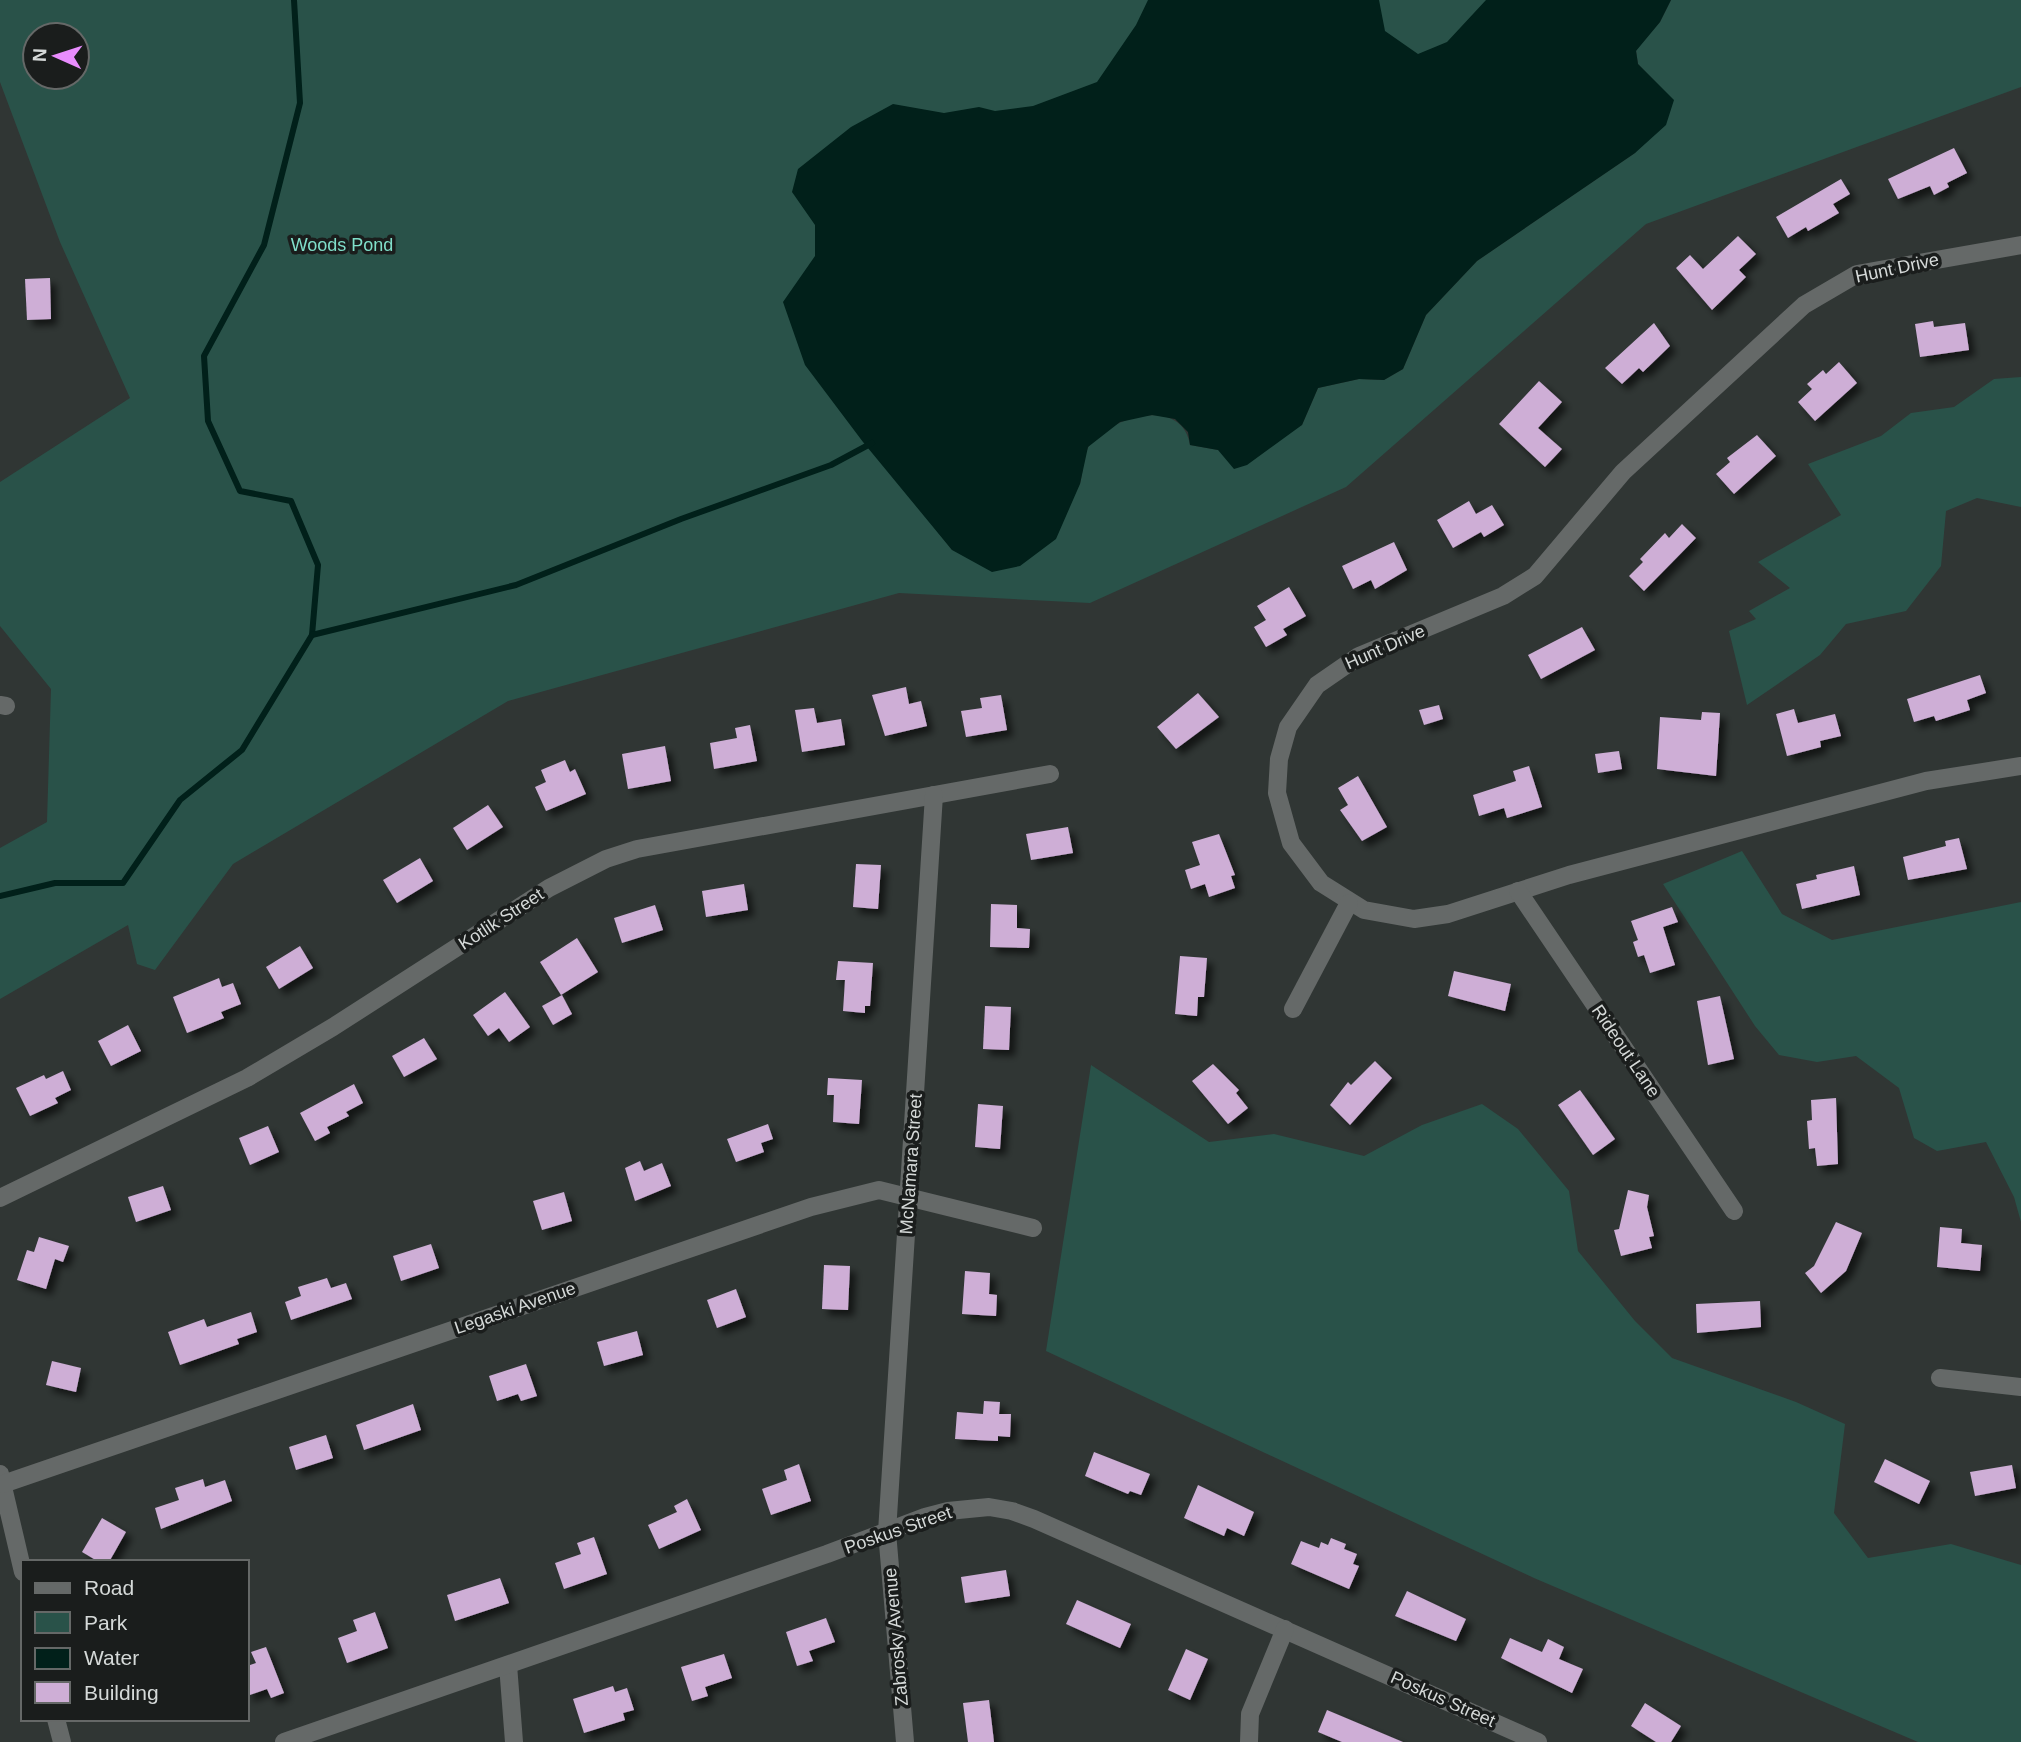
<svg xmlns="http://www.w3.org/2000/svg" width="2021" height="1742" font-family="Arial,sans-serif">
<style>
.green{fill:#295249;fill-rule:evenodd}
.water{fill:#01201a}
.lines{fill:none;stroke-linecap:round;stroke-linejoin:round}
.stream{stroke:#01201a;stroke-width:6}
.building{fill:#ceaed6;filter:url(#shadow)}
.street{stroke:#656968;stroke-width:18}
.labels{text-anchor:middle;dominant-baseline:central;stroke-width:7;stroke-linejoin:round;paint-order:stroke}
.park-label{font-size:18px;fill:#80dfca;stroke:#1a1d1c}
.street-label{font-size:18px;fill:#d5d9d8;stroke:#1a1d1c}
</style>
<defs>
<filter id="shadow"><feDropShadow dx="6" dy="6" stdDeviation="3.5" flood-color="#0009"/></filter>
</defs>
<rect width="100%" height="100%" fill="#303634"/>
<!-- green -->
<g class="green">
<path d="M0,0h1532l-599,526 19,24 128,-66c3,-10 3,-29 9,-38 22,-30 93,-50 101,-1l28,5 84,-25 16,-37 41,-9 25,1 19,-11 23,-54 51,-54 158,-108 38,-53 -35,-36 -2,-14 24,-28 11,-22h350v87l-375,137 -300,263 -256,116 -191,-10 -391,108 -275,163 -78,106 -18,-6 -9,-39 -128,74v-151l47,-26 4,-133 -51,-63v-144l130,-84 -70,-156 -60,-160zM35,35h42v42h-42z"/>
<path d="M2021,377v130l-44,-9 -31,13 -5,55 -35,45 -60,13 -26,31 -73,50 -18,-74 27,-12 -7,-8 41,-23 -32,-26 83,-47 -33,-51 73,-28 30,-23 43,-6 40,-28z"/>
<path d="M1742,851l40,63 50,26 189,-38v320l-7,-25 -28,-55 -49,9 -23,-13 -15,-50 -43,-32 -39,6 -38,-7 -24,-29 -92,-142z"/>
<path d="M1091,1065l118,77 65,-8 90,22 58,-31 60,-21 36,25 51,62 9,60 57,70 37,37 124,44 49,22 -11,89 34,45 83,-14 70,21v177h-103l-384,-164 -488,-227z"/>
</g>
<!-- water -->
<path class="water" d="M1148,0h231l6,31 33,23 29,-12 39,-42h185l-11,22 -24,29 2,13 36,36 -8,25 -31,28 -158,108 -51,54 -23,54 -19,11 -25,-1 -41,9 -16,37 -55,40 -13,4 -16,-19 -28,-5 -2,-13 -13,-13 -23,-4 -32,7 -32,25 -8,37 -24,55 -36,27 -28,6 -40,-22 -89,-108 -58,-77 -22,-63 32,-46v-31l-23,-33 6,-23 53,-42 42,-23 51,9 35,-6 16,4 38,-5 64,-24 39,-57z"/>
<g class="lines">
<!-- stream -->
<g class="stream">
<path d="M294,0l6,103 -36,142 -60,111 4,65 32,70 51,10 27,64 -6,70"/>
<path d="M0,896l55,-13h68l57,-83 62,-50 70,-115 204,-50 165,-66 150,-54 41,-22"/>
</g>
</g>
<!-- building -->
<g class="building">
<path d="M1954,148l13,25 -20,10 2,4 -15,8 -4,-9 -32,13 -10,-20z"/>
<path d="M1841,179l9,15 -17,10 6,9 -31,18 -2,-4 -18,11 -12,-21z"/>
<path d="M1738,236l18,18 -17,16 7,7 -34,33 -36,-42 14,-13 13,14z"/>
<path d="M50,278l1,41 -24,1 -2,-41z"/>
<path d="M1933,321l1,6 31,-4 4,27 -49,7 -5,-33z"/>
<path d="M1654,323l16,23 -27,26 -4,-4 -17,16 -17,-16z"/>
<path d="M1839,362l18,21 -42,38 -17,-19 14,-13 -5,-5 16,-14 3,4z"/>
<path d="M1539,381l23,21 -24,26 24,21 -17,18 -46,-43z"/>
<path d="M1757,435l19,21 -42,38 -18,-20 14,-12 -3,-4z"/>
<path d="M1469,501l7,13 16,-9 12,20 -20,12 -3,-5 -28,16 -16,-28z"/>
<path d="M1682,524l14,14 -52,53 -15,-15 14,-14 -3,-3 25,-26 4,5z"/>
<path d="M1394,542l13,28 -32,19 -4,-9 -18,9 -11,-23z"/>
<path d="M1289,587l17,29 -23,13 4,6 -21,12 -12,-20 12,-7 -9,-14z"/>
<path d="M1582,627l13,23 -54,29 -13,-24z"/>
<path d="M1980,675l6,18 -19,7 3,10 -34,11 -2,-5 -20,6 -7,-23z"/>
<path d="M906,687l3,17 12,-3 6,25 -42,10 -13,-41z"/>
<path d="M1198,693l21,24 -43,32 -19,-22z"/>
<path d="M1001,695l6,35 -41,7 -5,-26 21,-3 -2,-10z"/>
<path d="M1439,705l4,14 -19,6 -5,-15z"/>
<path d="M814,708l3,15 24,-4 4,26 -43,7 -7,-42z"/>
<path d="M1794,709l4,14 37,-9 6,22 -21,5 1,6 -34,9 -11,-42z"/>
<path d="M1702,712l18,1 -4,63 -59,-7 3,-52 41,3z"/>
<path d="M750,725l7,36 -43,8 -4,-26 27,-5 -2,-10z"/>
<path d="M665,746l6,35 -43,8 -6,-35z"/>
<path d="M1619,751l3,18 -24,4 -3,-19z"/>
<path d="M565,760l5,12 5,-3 11,25 -40,17 -11,-24 11,-5 -5,-12z"/>
<path d="M1529,766l13,41 -35,11 -3,-10 -25,8 -6,-21 43,-14 -3,-10z"/>
<path d="M1358,776l29,51 -25,14 -22,-31 8,-5 -10,-17z"/>
<path d="M488,805l15,22 -36,23 -14,-22z"/>
<path d="M1068,827l5,26 -42,7 -5,-26z"/>
<path d="M1219,834l16,41 -4,1 4,12 -26,9 -4,-13 -14,5 -6,-19 15,-5 -8,-23z"/>
<path d="M1959,838l8,31 -59,11 -5,-23 43,-11 -1,-5z"/>
<path d="M420,858l13,23 -36,22 -14,-23z"/>
<path d="M856,864l25,1 -3,44 -25,-2z"/>
<path d="M1854,866l6,29 -58,14 -6,-25 21,-5 -1,-4z"/>
<path d="M744,884l4,26 -42,7 -4,-26z"/>
<path d="M991,904l26,1v23l13,1 -1,19 -39,-1z"/>
<path d="M655,905l8,25 -41,13 -8,-25z"/>
<path d="M1672,907l6,15 -15,5 12,38 -25,8 -6,-18 -6,2 -5,-15 5,-2 -7,-19z"/>
<path d="M577,938l21,34 -37,23 -21,-33z"/>
<path d="M300,946l13,22 -34,21 -13,-22z"/>
<path d="M1180,956l27,2 -3,39h-6l-1,19 -22,-2z"/>
<path d="M838,961l35,2 -3,43h-5v7l-22,-2 2,-31h-9z"/>
<path d="M1454,971l57,13 -6,27 -57,-15z"/>
<path d="M219,978l3,9 11,-4 8,21 -20,8 3,6 -37,15 -14,-36z"/>
<path d="M505,992l25,35 -21,15 -10,-14 -11,8 -15,-21z"/>
<path d="M562,995l10,19 -19,11 -11,-19z"/>
<path d="M1720,996l14,63 -26,6 -11,-64z"/>
<path d="M985,1006l26,1 -2,43 -26,-1z"/>
<path d="M128,1025l13,26 -30,15 -13,-25z"/>
<path d="M424,1038l13,21 -33,18 -12,-21z"/>
<path d="M1375,1061l17,17 -42,47 -20,-20 18,-23 3,3z"/>
<path d="M1213,1064l26,26 -3,3 12,15 -20,16 -36,-43z"/>
<path d="M63,1071l8,19 -16,8 3,5 -28,13 -14,-28 28,-13 2,4z"/>
<path d="M828,1078l34,2 -3,44 -26,-2 1,-27h-7z"/>
<path d="M354,1084l9,19 -17,9 3,4 -22,11 3,6 -15,8 -15,-28z"/>
<path d="M1580,1090l35,49 -22,16 -35,-50z"/>
<path d="M1836,1098l2,66 -21,2 -2,-18 -6,1 -2,-28 5,-1 -1,-20z"/>
<path d="M978,1104l25,2 -3,43 -25,-2z"/>
<path d="M768,1124l5,15 -12,4 3,9 -28,10 -9,-23z"/>
<path d="M268,1126l11,26 -29,13 -11,-27z"/>
<path d="M640,1161l4,10 18,-8 9,23 -36,15 -10,-33z"/>
<path d="M163,1186l8,24 -35,12 -8,-25z"/>
<path d="M1628,1190l21,5 -2,12 7,29 -5,1 3,11 -31,8 -7,-26 5,-1z"/>
<path d="M564,1192l8,29 -30,9 -9,-29z"/>
<path d="M1836,1222l26,11 -16,38 -25,22 -16,-20 9,-7z"/>
<path d="M1940,1227l22,2 -1,14 21,2 -2,26 -43,-4z"/>
<path d="M39,1237l30,9 -6,16 -8,-3 -9,30 -29,-9 10,-30 7,2z"/>
<path d="M431,1244l8,24 -38,13 -8,-25z"/>
<path d="M824,1265l26,1 -2,44 -26,-1z"/>
<path d="M965,1271l25,2 -1,21 8,1 -1,21 -34,-2z"/>
<path d="M327,1278l4,10 15,-5 6,16 -61,21 -6,-18 16,-6 -3,-9z"/>
<path d="M736,1289l10,28 -29,11 -10,-28z"/>
<path d="M1760,1301l1,26 -64,6 -1,-29z"/>
<path d="M251,1312l6,20 -20,7 2,5 -59,21 -12,-33 36,-13 3,8z"/>
<path d="M637,1331l6,24 -39,11 -7,-24z"/>
<path d="M52,1361l29,7 -5,24 -30,-7z"/>
<path d="M526,1364l11,32 -16,5 -3,-7 -21,7 -8,-25z"/>
<path d="M984,1401l16,1 -1,12h12l-1,23 -12,-1v5l-43,-2 2,-27 26,2z"/>
<path d="M413,1404l8,26 -57,20 -8,-25z"/>
<path d="M326,1435l7,23 -37,12 -7,-23z"/>
<path d="M1094,1452l56,22 -9,21 -11,-4 -2,3 -43,-18z"/>
<path d="M1885,1459l45,22 -11,23 -45,-22z"/>
<path d="M799,1464l12,37 -40,14 -9,-26 25,-9 -3,-10z"/>
<path d="M2012,1465l4,23 -41,8 -5,-24z"/>
<path d="M203,1479l2,8 20,-7 7,21 -71,28 -6,-21 24,-8 -4,-12z"/>
<path d="M1198,1485l56,27 -10,24 -17,-8 -3,8 -40,-18z"/>
<path d="M687,1499l14,31 -42,19 -11,-24 29,-13 -3,-6z"/>
<path d="M102,1518l24,14 -17,30h-10l-17,-10z"/>
<path d="M594,1537l13,37 -43,15 -9,-26 26,-9 -4,-11z"/>
<path d="M1331,1538l15,6 -2,5 13,5 -4,10 6,2 -10,23 -58,-25 10,-23 18,7 2,-6 7,3z"/>
<path d="M1006,1570l4,26 -45,7 -4,-26z"/>
<path d="M500,1578l9,25 -54,18 -8,-26z"/>
<path d="M1407,1591l59,28 -10,22 -61,-25z"/>
<path d="M1077,1600l54,24 -11,24 -54,-24z"/>
<path d="M375,1612l13,36 -41,15 -9,-25 19,-7 -4,-11z"/>
<path d="M826,1618l9,24 -26,9 4,10 -16,5 -11,-34z"/>
<path d="M1510,1638l32,14 6,-13 16,8 -5,12 24,10 -11,24 -71,-35z"/>
<path d="M266,1647l18,46 -13,5 -4,-9 -20,7v-30l9,-3 -5,-11z"/>
<path d="M1186,1649l22,10 -18,41 -22,-10z"/>
<path d="M724,1654l8,24 -27,9 3,9 -16,5 -11,-34z"/>
<path d="M613,1686l2,6 12,-4 7,22 -11,3 2,7 -41,13 -11,-34z"/>
<path d="M989,1700l5,42h-26l-5,-39z"/>
<path d="M1645,1703l36,23 -10,16h-15l-25,-16z"/>
<path d="M1327,1710l76,32h-61l-24,-10z"/>
</g>
<g class="lines">
<!-- street -->
<g class="street">
<path d="M2021,245l-164,29 -53,31 -181,167 -88,104 -32,20 -144,60 -42,29 -29,42 -9,32 -2,34 14,50 30,40 43,27 50,9 34,-5 121,-39 357,-94 95,-15"/>
<path d="M0,705l6,1"/>
<path d="M1518,891l216,320"/>
<path d="M1293,1009l56,-106"/>
<path d="M0,1198l247,-120 86,-51 216,-139 57,-29 31,-10 413,-75"/>
<path d="M1940,1378l81,9"/>
<path d="M0,1474l23,98"/>
<path d="M3,1484l808,-277 68,-17 154,38"/>
<path d="M508,1665l6,77"/>
<path d="M56,1719l6,23"/>
<path d="M284,1742l543,-188 98,-37 23,-6 41,-4 23,4 22,8 504,223"/>
<path d="M905,1742l-18,-210 47,-737"/>
<path d="M1249,1742l1,-28 35,-85"/>
</g>
</g>
<g class="labels">
<!-- park labels -->
<g class="park-label">
<text x="342" y="245">Woods Pond</text>
</g>
<!-- street labels -->
<g class="street-label">
<text transform="translate(1897 268) rotate(-12)">Hunt Drive</text>
<text transform="translate(1385 647) rotate(-24)">Hunt Drive</text>
<text transform="translate(501 919) rotate(-33)">Kotlik Street</text>
<text transform="translate(1626 1051) rotate(56)">Rideout Lane</text>
<text transform="translate(911 1164) rotate(-86)">McNamara Street</text>
<text transform="translate(515 1308) rotate(-19)">Legaski Avenue</text>
<text transform="translate(898 1530) rotate(-19)">Poskus Street</text>
<text transform="translate(896 1637) rotate(-95)">Zabrosky Avenue</text>
<text transform="translate(1443 1699) rotate(24)">Poskus Street</text>
</g>
</g>
<!-- legend -->
<rect x="21" y="1560" width="228" height="161" fill="#1a1d1c" stroke="#656867" stroke-width="2"/>
<rect x="35" y="1583" width="35" height="10" fill="#656968" stroke="#656867" stroke-width="2"/>
<text x="84" y="1595" font-size="21" fill="#d5d9d8">Road</text>
<rect x="35" y="1612" width="35" height="21" fill="#295249" stroke="#656867" stroke-width="2"/>
<text x="84" y="1630" font-size="21" fill="#d5d9d8">Park</text>
<rect x="35" y="1648" width="35" height="21" fill="#01201a" stroke="#656867" stroke-width="2"/>
<text x="84" y="1665" font-size="21" fill="#d5d9d8">Water</text>
<rect x="35" y="1682" width="35" height="21" fill="#ceaed6" stroke="#656867" stroke-width="2"/>
<text x="84" y="1700" font-size="21" fill="#d5d9d8">Building</text>
<!-- north arrow -->
<g transform="translate(56 56) rotate(273)"><circle r="33" fill="#1a1d1c" stroke="#656867" stroke-width="2"/>
<path d="M0-5L12 26L0 18L-12 26Z" fill="#e98dfe"/>
<text y="-10" font-size="19" font-weight="bold" text-anchor="middle" fill="#d5d9d8">N</text>
</g>
</svg>
